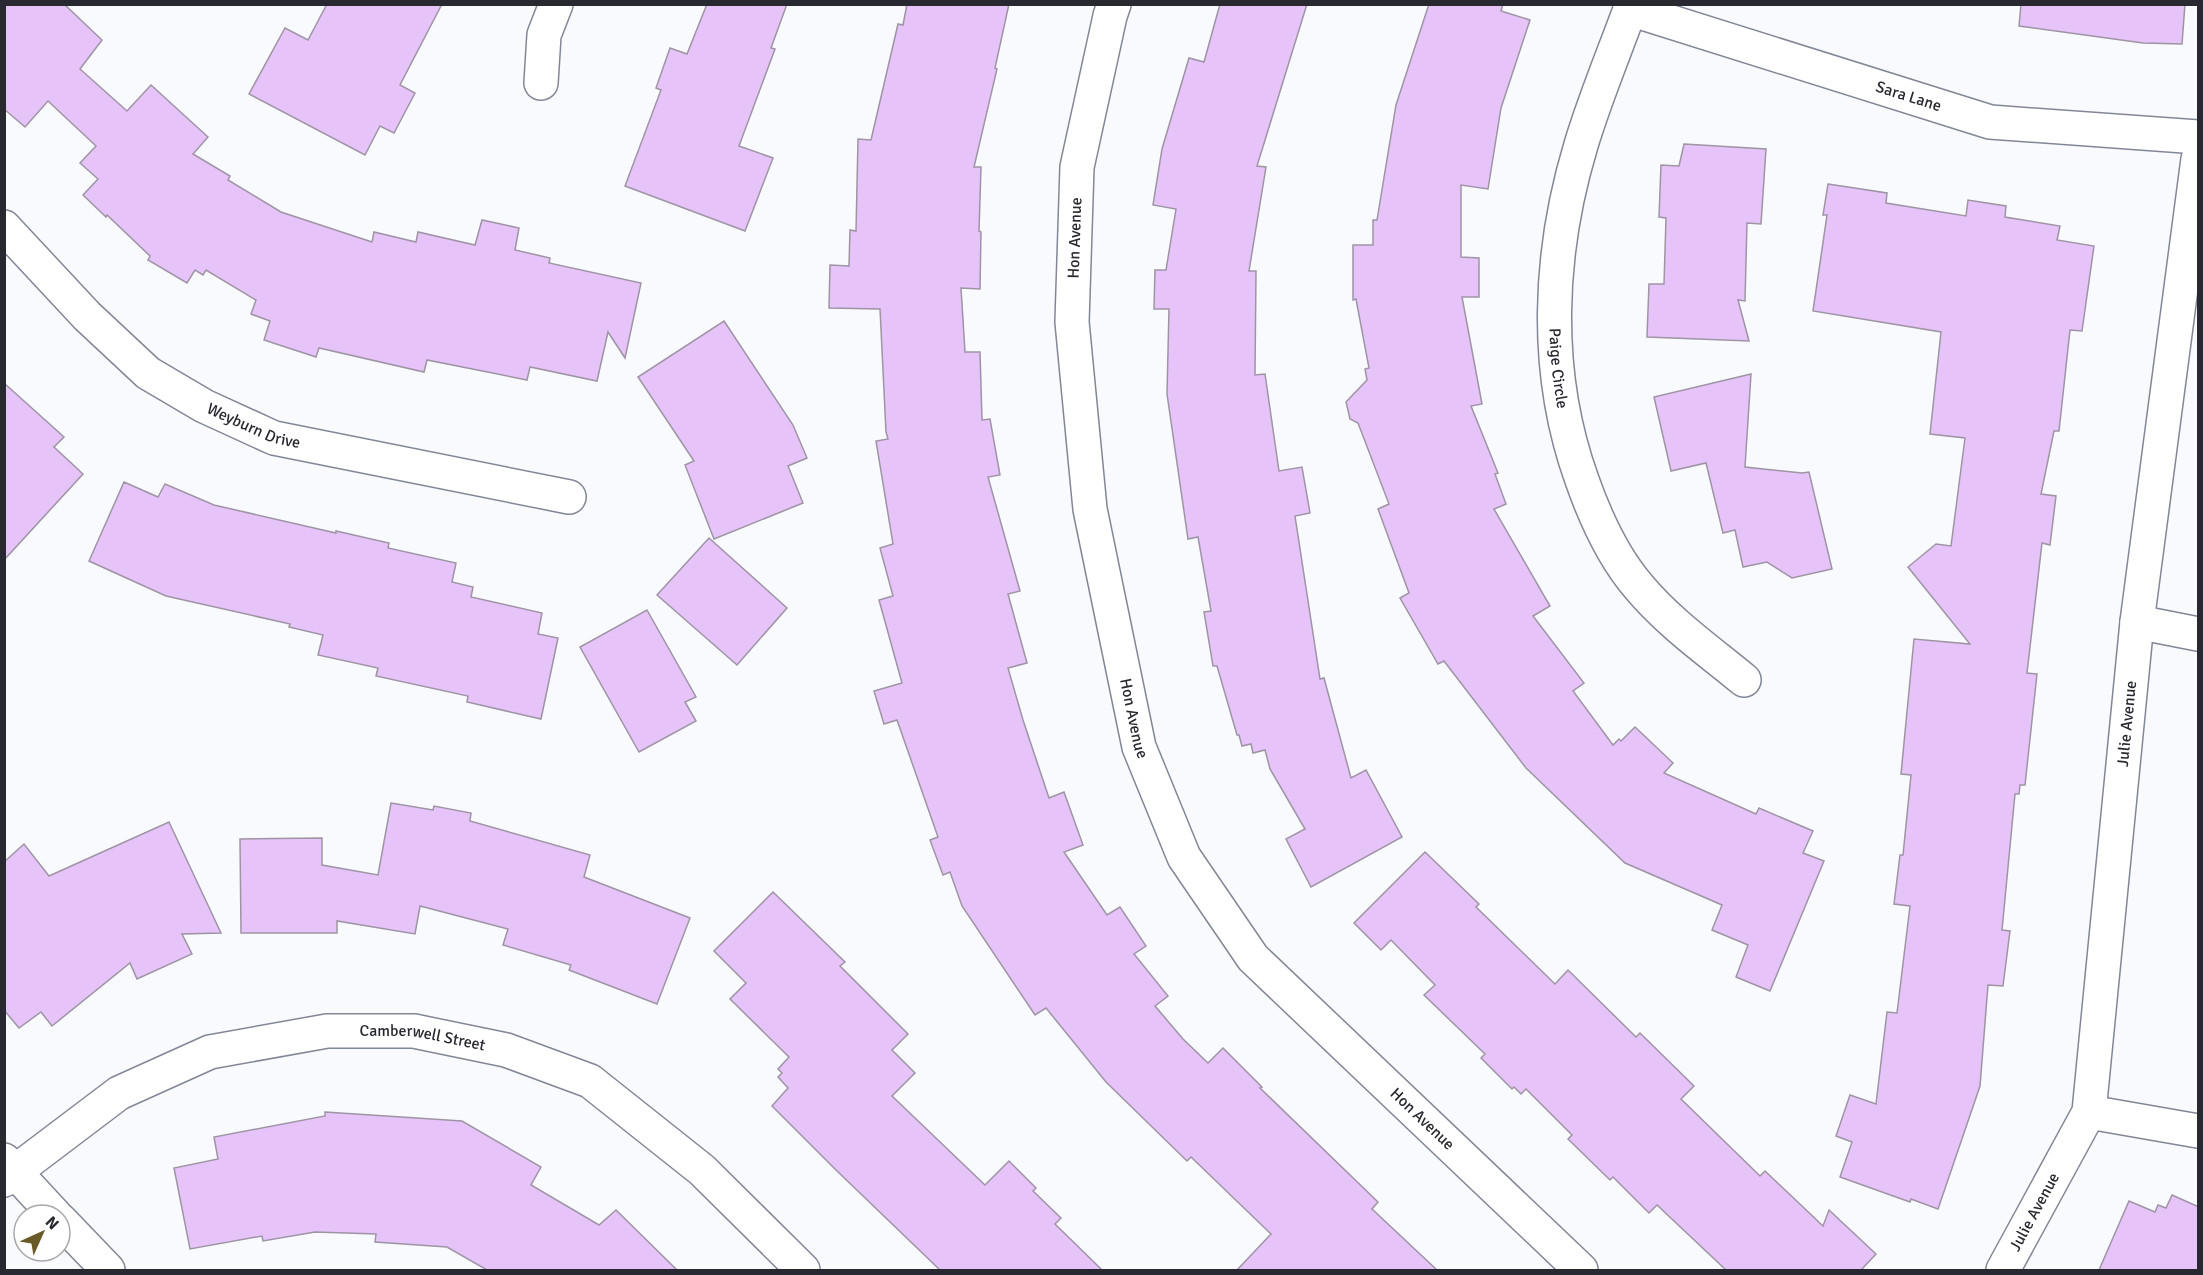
<svg xmlns="http://www.w3.org/2000/svg" width="2203" height="1275" font-family="Signika,sans-serif">
<style>
.building{fill:#e6c4f9;stroke:#9e94a4;stroke-width:1.5}
.lines{fill:none;stroke-linecap:round;stroke-linejoin:round}
.minor-casing{stroke:#838697;stroke-width:36}
.minor{stroke:#fff;stroke-width:33}
.labels{text-anchor:middle;dominant-baseline:central;stroke-width:6;stroke-linejoin:round;paint-order:stroke}
.street-label{font-size:16px;fill:#282930;stroke:#fff}
</style>
<rect width="100%" height="100%" fill="#f9fafe"/>
<!-- building -->
<g class="building">
<path d="M4,4h60l38,36 -22,29 47,42 24,-26 57,52 -15,17 37,22 -2,4 53,32 91,30 2,-10 42,10 2,-10 57,13 7,-25 37,8 -4,22 35,8 -1,5 92,20 -16,75 -17,-26 -11,49 -67,-14 -3,13 -100,-20 -3,12 -105,-24 -3,9 -52,-17 6,-19 -19,-7 5,-14 -50,-30 -3,5 -8,-5 -8,13 -39,-23 2,-4 -43,-41 -1,2 -23,-22 15,-16 -18,-16 16,-17 -48,-45 -23,26 -21,-18z"/>
<path d="M327,4h115l-42,81 15,8 -21,40 -14,-7 -15,29 -116,-61 36,-66 23,12z"/>
<path d="M707,4h80l-16,44 4,1 -36,97 34,12 -28,73 -120,-45 36,-96 -5,-2 14,-40 17,6z"/>
<path d="M907,4h102l-14,64 2,1 -23,98h7l-2,64 2,1 -1,57 -19,-1 4,64h15l2,68 8,-1 10,56 -12,2 32,114 -12,3 19,69 -19,5 15,52 26,78 15,-6 19,53 -19,7 43,63 13,-8 26,39 -12,8 34,42 -13,10 28,33 25,24 15,-15 39,39 -2,1 118,114 -6,7 65,61h-200l34,-36 -80,-77 -4,4 -81,-79 -60,-74 -11,7 -73,-109 -12,-34 -7,3 -13,-35 8,-3 -41,-117 -13,4 -10,-33 28,-8 -23,-83 14,-4 -13,-48 13,-4 -17,-103 12,-2 -2,-7 -6,-123 -51,-1 1,-43 19,1 1,-36 6,1 2,-92 13,1 27,-116 5,1z"/>
<path d="M1220,4h87l-50,162 9,1 -17,104h7l-1,104 10,-1 14,97 23,-4 8,46 -15,3 25,163 4,-1 27,100 15,-8 36,67 -91,50 -25,-48 19,-10 -35,-60 -5,-19 -12,3 -2,-9 -9,2 -3,-11h-2l-20,-69h-4l-9,-54 7,-1 -13,-74 -10,2 -21,-145 2,-85h-15l1,-39h11l10,-61 -23,-4 9,-56 27,-91 15,4z"/>
<path d="M1429,4h74l-2,7 29,9 -29,88 -13,81 -27,-4v72l18,1v39h-17l20,107 -11,2 27,67 -3,1 11,30 -12,5 56,97 -17,10 51,67 -11,8 40,54 6,-6 2,2 14,-14 38,36 -9,10 92,41 3,-6 54,23 -10,22 21,8 -54,130 -34,-14 12,-32 -36,-15 10,-25 -97,-42 -99,-95 -82,-107 -6,3 -38,-66 9,-5 -31,-84 11,-5 -31,-81 -8,-4 -4,-17 21,-22 -2,-11 4,-1 -13,-69 -3,1v-55h20v-25h4l19,-115z"/>
<path d="M2021,4h164l-3,40 -39,-1 -124,-17z"/>
<path d="M1684,144l82,5 -5,75 -14,-1 -2,78 -7,-1 11,41 -102,-4 2,-53h15l2,-66 -7,-1 2,-52 18,1z"/>
<path d="M1828,184l59,9 -1,10 80,13 2,-16 38,6 -1,11 55,9 -3,14 37,6 -12,85 -12,-1 -11,101h-5l-13,63 15,2 -6,49 -8,-2 -15,130 10,1 -12,111h-5l-1,9h-4l-13,136 8,1 -7,55 -15,-1 -8,101 -42,123 -27,-10 -1,3 -70,-25 12,-35 -16,-6 14,-41 26,9 11,-92 10,1 13,-107 -16,-2 6,-49h3l8,-80 -10,-1 13,-135 56,5 -62,-77 28,-23 15,2 14,-108 -35,-4 11,-102 -128,-21 14,-96h-4z"/>
<path d="M724,321l69,104 14,33 -19,8 15,37 -89,36 -29,-74 9,-4 -56,-84z"/>
<path d="M1751,374l-6,93 57,6 7,-1 23,97 -40,9 -25,-16 -24,5 -8,-37 -12,3 -17,-70 -35,8 -17,-74z"/>
<path d="M4,383l60,54 -10,10 29,27 -79,86z"/>
<path d="M124,482l34,15 7,-13 49,21 122,28v-2l53,12 -1,5 68,15 -4,19 21,5 -2,10 71,16 -4,21 20,4 -17,81 -74,-17 1,-6 -92,-20 2,-8 -60,-13 5,-20 -34,-8 1,-3 -124,-28 -77,-35z"/>
<path d="M709,538l78,70 -50,57 -80,-70z"/>
<path d="M647,610l49,87 -11,5 11,19 -57,31 -59,-105z"/>
<path d="M391,803l42,7 1,-4 37,7 -1,8 120,34 -6,22 106,41 -33,86 -88,-34 2,-5 -68,-20 5,-16 -88,-23 -5,28 -78,-13v12h-96l-1,-94 82,-1v27l56,10z"/>
<path d="M169,822l52,111 -39,1 10,20 -55,25 -7,-16 -78,63 -11,-14 -22,16 -15,-18v-148l20,-18 25,32z"/>
<path d="M1425,852l54,52 -3,3 79,77 13,-14 68,67 4,-4 54,53 -13,13 79,77 5,-5 58,55 6,-16 47,44 -15,16h-135l-69,-65 -8,8 -36,-36 -3,3 -42,-41 4,-4 -46,-46 -5,5 -7,-7 -2,2 -31,-31 4,-4 -61,-59 11,-10 -44,-45 -10,10 -27,-27z"/>
<path d="M773,892l72,70 -5,4 68,68 -16,16 23,23 -23,23 93,89 24,-24 27,27 -3,3 28,27 -6,6 47,46h-162l-103,-99 -65,-65 16,-18 -10,-11 4,-4 -4,-4 11,-12 -59,-58 16,-16 -32,-32z"/>
<path d="M325,1112l137,9 79,46 -10,18 68,40 17,-15 61,60h-190l-40,-23 -72,-5 1,-8 -61,-2 -52,9 -1,-5 -72,13 -16,-81 44,-9 -4,-22 111,-21z"/>
<path d="M2172,1195l27,12v63h-100l30,-69 26,11 3,-7 8,3z"/>
</g>
<g class="lines">
<!-- minor casing -->
<g class="minor-casing">
<g id="minor">
<path id="s1" d="M1114,4l-4,12 -33,151 -5,155 18,187 49,238 45,110 69,101 328,312"/>
<path id="s2" d="M1632,4c-17,47 -37,94 -51,141 -33,109 -38,227 1,335 13,37 31,77 57,107 30,36 70,64 105,93"/>
<path id="s3" d="M1630,9l360,113 208,15"/>
<path d="M541,83l3,-48 12,-31"/>
<path id="s4" d="M4,227l83,89 61,57 56,33 70,32 295,59"/>
<path d="M2137,622l61,12"/>
<path d="M2089,1112l109,19"/>
<path d="M4,1160l51,55"/>
<path id="s5" d="M4,1180l115,-87 91,-41 117,-21h87l92,19 84,31 112,89 101,100"/>
<path d="M60,1220l48,50"/>
<path id="s6" d="M2003,1270l86,-158 48,-490 61,-463"/>
</g>
</g>
<!-- minor -->
<use href="#minor" class="minor"/>
</g>
<g class="labels">
<!-- street labels -->
<g class="street-label">
<text stroke="none"><textPath href="#s3" startOffset="292">Sara Lane</textPath></text>
<text transform="translate(1075 238) rotate(-88)">Hon Avenue</text>
<text stroke="none"><textPath href="#s2" startOffset="376">Paige Circle</textPath></text>
<text stroke="none"><textPath href="#s4" startOffset="324">Weyburn Drive</textPath></text>
<text stroke="none"><textPath href="#s1" startOffset="724">Hon Avenue</textPath></text>
<text stroke="none"><textPath href="#s6" startOffset="570">Julie Avenue</textPath></text>
<text stroke="none"><textPath href="#s5" startOffset="459">Camberwell Street</textPath></text>
<text stroke="none"><textPath href="#s1" startOffset="1228">Hon Avenue</textPath></text>
<text stroke="none"><textPath href="#s6" startOffset="66">Julie Avenue</textPath></text>
</g>
</g>
<!-- border -->
<rect width="2203" height="1275" fill="none" stroke="#282930" stroke-width="12"/>
<!-- north arrow -->
<g transform="translate(42 1233) rotate(45)"><circle r="28" fill="#ffffff" stroke="#a9a9ac" stroke-width="1.5"/>
<path d="M0-4.5L10 22L0 15L-10 22Z" fill="#695a27"/>
<text y="-9" font-size="16" font-weight="bold" text-anchor="middle" fill="#282930">N</text>
</g>
</svg>
